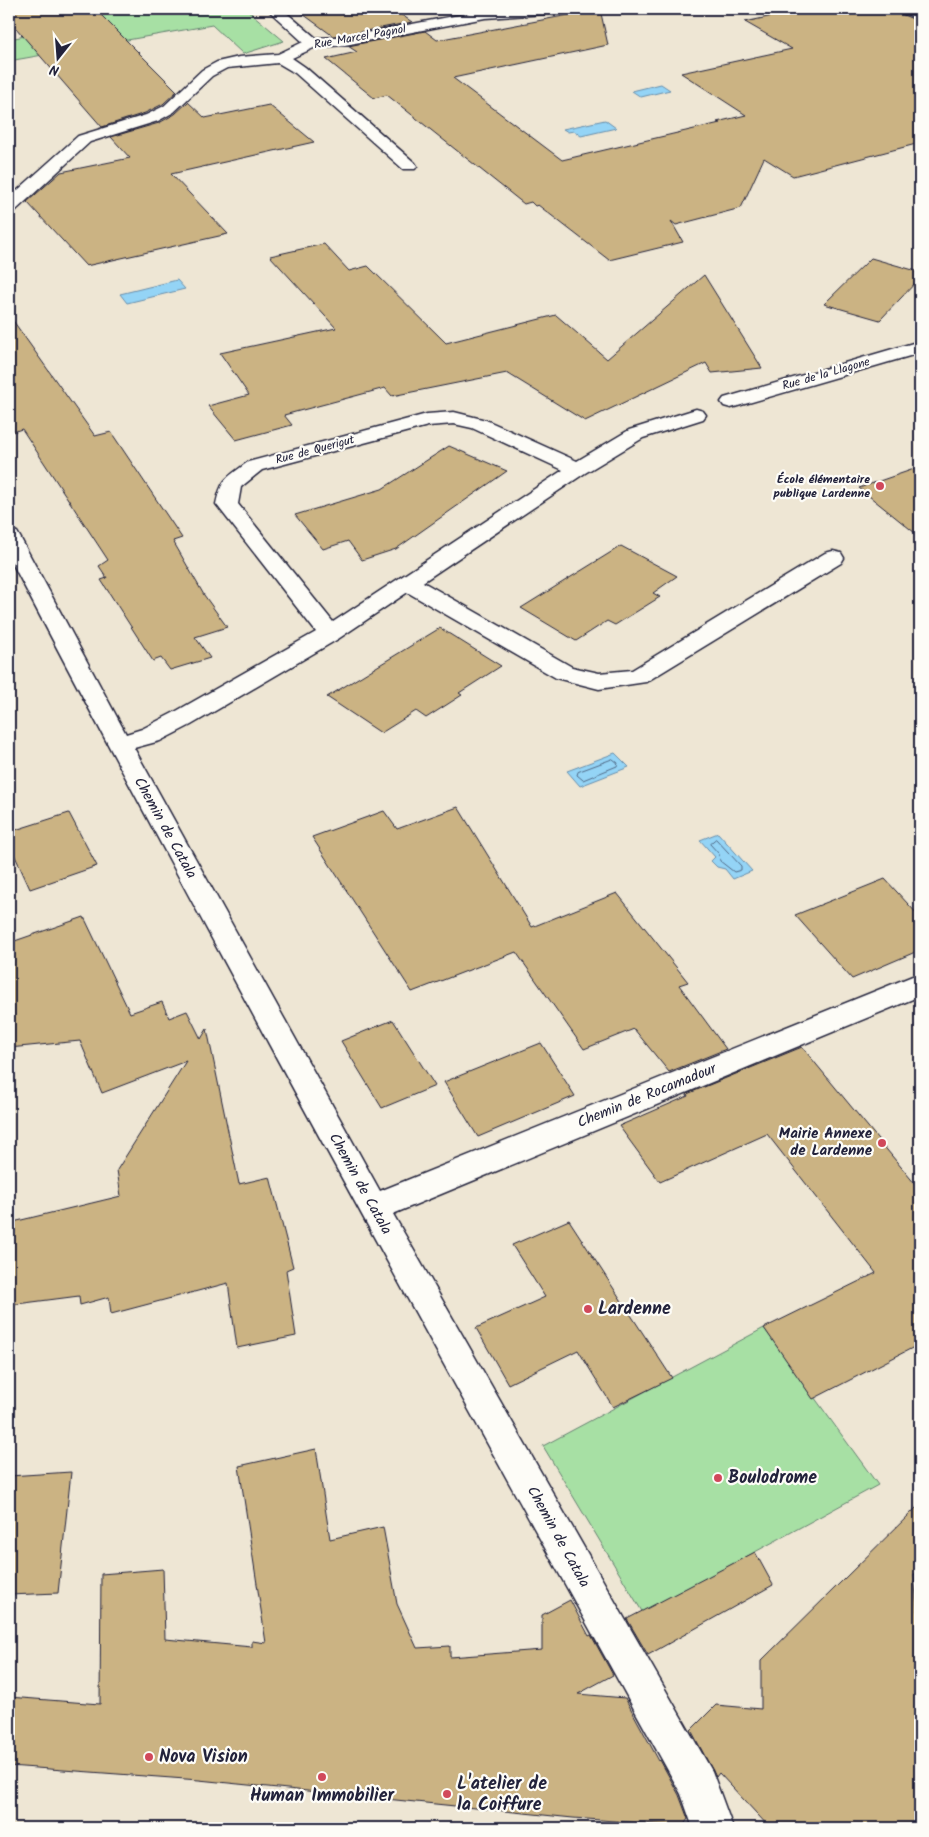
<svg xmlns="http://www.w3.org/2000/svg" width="929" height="1837" font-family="Kalam,sans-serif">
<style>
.green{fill:#a7e0a4;stroke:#648170}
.water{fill:#94d4f6;stroke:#668dab}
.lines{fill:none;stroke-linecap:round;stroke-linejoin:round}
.shore{stroke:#506986;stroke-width:1}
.building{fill:#cbb383;stroke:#22223b}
.service-casing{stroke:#22223b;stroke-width:3}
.minor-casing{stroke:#22223b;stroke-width:3}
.service{fill:#fdfcf7;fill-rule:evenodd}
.minor{fill:#fdfcf7;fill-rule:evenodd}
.poi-dot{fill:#d1495b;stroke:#fdfcf7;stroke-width:2}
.labels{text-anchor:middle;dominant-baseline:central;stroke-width:4.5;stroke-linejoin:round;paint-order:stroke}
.far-street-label{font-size:12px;fill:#22223b;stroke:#fdfcf7}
.far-poi-label{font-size:12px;font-weight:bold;fill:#22223b;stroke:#fdfcf7;text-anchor:end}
.street-label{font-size:15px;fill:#22223b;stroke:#fdfcf7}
.poi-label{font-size:15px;font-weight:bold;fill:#22223b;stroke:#fdfcf7;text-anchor:end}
.near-poi-label{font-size:18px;font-weight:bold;fill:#22223b;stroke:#fdfcf7;text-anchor:start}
</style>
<rect width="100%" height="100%" fill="#eee6d4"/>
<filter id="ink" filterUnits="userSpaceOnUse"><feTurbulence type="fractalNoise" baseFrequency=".02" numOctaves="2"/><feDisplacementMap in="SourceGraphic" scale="10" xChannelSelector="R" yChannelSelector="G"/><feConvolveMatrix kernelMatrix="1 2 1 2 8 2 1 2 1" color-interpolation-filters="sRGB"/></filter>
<g filter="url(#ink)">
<!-- green -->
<g class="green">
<path d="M45,9h201l38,32 -41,13 -31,-29 -203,36v-22l38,-7 -17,-21z"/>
<path d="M764,1328l114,157 -235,128 -100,-167z"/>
</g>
<!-- water -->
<g class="water">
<path d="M661,84l9,6 -29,7 -9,-6z"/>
<path d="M605,120l11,8 -35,8 -7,-5 -6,1 -5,-3z"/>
<path d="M177,280l8,9 -58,14 -7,-9z"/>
<path d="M615,753l14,14 -49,19 -13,-15z"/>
<path d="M718,833l34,38 -19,8 -8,-10 -8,-2 -6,-6 4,-4 -15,-17z"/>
</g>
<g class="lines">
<!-- shore -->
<g class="shore">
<path d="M613,759l5,4 -1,3 -34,14 -6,-5 1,-3z"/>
<path d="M716,839l25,27v4l-7,2 -14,-11 -1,-7 -9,-10z"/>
</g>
</g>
<!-- building -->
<g class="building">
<path d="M9,9h86l82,82 -14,13 -18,9 -43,14 -93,-107z"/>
<path d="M296,9h97l19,13 -67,13 -12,1z"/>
<path d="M600,9l8,36 -155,33 109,82 158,-37 -3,-1 29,-7 -65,-42 111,-24 -47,-27 60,-13h93l3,5 19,8v121l-127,33 -29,-18 -23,50 -65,17 -5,-4 12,21 -74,18 -71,-55 -3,1 -4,-4 -7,2 -137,-109 -13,3 -48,-39 31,-7 -9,-6 77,-15 12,9z"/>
<path d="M188,102l17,16 64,-13 45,37 -143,32 57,60 -142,32 -59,-64 34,-30 69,-14 -19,-21 48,-14 16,-9z"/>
<path d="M324,244l25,27 19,-5 78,77 110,-28 51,44 97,-84 58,93 -50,5 -6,-10 -121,58 -78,-48 -115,23 -7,-8 -101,27 8,10 -56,15 -28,-34 41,-11 -29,-42 116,-25 -66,-72z"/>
<path d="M871,258l49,14v6l-40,42 -56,-16z"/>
<path d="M9,315l86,121 16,-4 71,106 -9,3 31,54 23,32 -32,10 15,21 -40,12 -9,-12 -8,3 -52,-81 6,-2 -8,-12 9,-6 -86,-131 -13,4z"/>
<path d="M449,446l58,25 -111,78 -34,11 -14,-19 -25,8 -28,-34 87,-26z"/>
<path d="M920,467v70l-61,-49z"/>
<path d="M621,546l56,30 -24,17 7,4 -45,28 -8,-4 -31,20 -55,-33z"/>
<path d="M440,628l61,38 -42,27 3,2 -36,23 -10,-7 -35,22 -54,-36z"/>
<path d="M458,807l74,120 85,-34 71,89 -9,3 47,64 -57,23 -35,-43 -50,20 -68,-97 -104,40 -100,-155 72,-26 13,18z"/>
<path d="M69,813l28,53 -67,23 -21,-46v-11z"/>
<path d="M885,879l35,38v33l-68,29 -57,-64z"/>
<path d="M84,917l46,96 32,-11 7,16 18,-7 14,28 6,-10 32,155 31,-7 23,90 -7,3 10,66 -59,12 -9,-65 -117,31 -2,-17 -29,8 -1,-9 -70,9v-82l112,-27 -4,-26 69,-109 -84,32 -22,-52 -71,7v-105z"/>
<path d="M393,1020l42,66 -53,22 -41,-67z"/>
<path d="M541,1043l34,53 -97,41 -34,-55z"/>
<path d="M802,1047l118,143v154l-107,55 -49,-71 112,-55 -109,-139 -107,48 -41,-56 69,-30 -1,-2z"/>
<path d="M569,1220l103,158 -59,29 -35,-57 -70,34 -32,-56 69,-31 -33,-52z"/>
<path d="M316,1449l14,90 53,-12 14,77 20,44 33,-2v11l92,-7v-35l28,-15 19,36 2,-1 22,40 -35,19 47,4 34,63 1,-1 19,35 9,24 -5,7 -110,-8 -374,-38 -190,-14v-69l91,7 1,-130 62,-5 2,70 87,8v-6l14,2 -27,-177z"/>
<path d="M71,1472l-13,121 -49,2v-119z"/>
<path d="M920,1504v70h-6l6,68v186h-150l-51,-55 -3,4 -25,-47 25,-25 45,4v-48z"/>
<path d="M755,1552l18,33 -125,70 -21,-36z"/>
</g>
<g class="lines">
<!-- service casing -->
<g class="service-casing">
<path id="service" d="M833,551l8,2 3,5 -3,5 -195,119 -47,7 -43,-11 -156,-90 -3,-5 3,-5 8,-2 8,2 156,89 27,6 33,-3 193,-117z"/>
</g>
<!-- minor casing -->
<g class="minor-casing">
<g id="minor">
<path d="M267,9h15l34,29 29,-1 140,-27 82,-1 -7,4 -75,5 -140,27 -29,2 -24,11 13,9 110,96 2,3 -2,3h-12l-108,-96 -17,-10 -51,5 -15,8 -38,36 -16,9 -68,21 -75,69 -6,1v-14l69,-62 68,-21 18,-9 38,-36 15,-8 22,-5 39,-3 25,-12z"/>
<path d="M900,9l20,1v10l-18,-8z"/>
<path d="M920,341v12l-189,55 -7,-2 -3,-4 3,-4z"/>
<path d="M696,409l7,2 3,4 -3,4 -60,19 -58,35 -247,166 -147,86 -31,16 -26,7 246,443 540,-218v23l-527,218 319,557 21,57h-40l-12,-34c-227,-410 -454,-821 -672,-1237v-27l8,2 3,5 106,197 16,-5 31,-16 143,-81 -100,-128c6,-27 11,-26 32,-42l179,-48 27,-2 32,8 91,41 52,-31zM454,424l18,4 91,42 -230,152 -95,-118 3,-17 21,-17 166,-44z"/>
</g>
</g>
<!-- service -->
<use href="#service" class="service"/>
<!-- minor -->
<use href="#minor" class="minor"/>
</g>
</g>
<!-- markers -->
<g class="poi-dot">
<circle cx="880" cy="486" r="5"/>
<circle cx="882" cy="1143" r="5"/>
<circle cx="588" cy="1309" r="5"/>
<circle cx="718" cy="1478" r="5"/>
<circle cx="149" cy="1757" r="5"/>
<circle cx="322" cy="1777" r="5"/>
<circle cx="447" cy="1794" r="5"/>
</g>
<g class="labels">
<!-- far-street labels -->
<g class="far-street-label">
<text transform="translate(360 37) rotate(-10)">Rue Marcel Pagnol</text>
<text transform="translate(826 374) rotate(-16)">Rue de la Llagone</text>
<text transform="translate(315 450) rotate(-15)">Rue de Querigut</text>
</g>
<!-- far-poi labels -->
<g class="far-poi-label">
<text x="870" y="479">École élémentaire<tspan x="870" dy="14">publique Lardenne</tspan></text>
</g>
<!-- street labels -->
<g class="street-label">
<text transform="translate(165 828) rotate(61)">Chemin de Catala</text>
<text transform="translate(647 1096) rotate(-22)">Chemin de Rocamadour</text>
<text transform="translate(360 1184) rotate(61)">Chemin de Catala</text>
<text transform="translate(558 1537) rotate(61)">Chemin de Catala</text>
</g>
<!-- poi labels -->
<g class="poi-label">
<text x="872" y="1134">Mairie Annexe<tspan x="872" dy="17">de Lardenne</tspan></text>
</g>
<!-- near-poi labels -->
<g class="near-poi-label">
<text x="598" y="1309">Lardenne</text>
<text x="728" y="1478">Boulodrome</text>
<text x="159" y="1757">Nova Vision</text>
<text x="457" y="1784">L'atelier de<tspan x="457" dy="21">la Coiffure</tspan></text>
<text x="322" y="1796" text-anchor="middle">Human Immobilier</text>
</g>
</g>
<!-- margin -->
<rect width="929" height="1837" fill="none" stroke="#fdfcf7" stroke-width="30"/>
<rect x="15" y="15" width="899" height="1807" fill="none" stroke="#22223b" stroke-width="2" filter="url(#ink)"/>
<!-- north arrow -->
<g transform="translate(58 58) rotate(197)" stroke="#fdfcf7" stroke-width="4" paint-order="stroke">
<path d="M0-4L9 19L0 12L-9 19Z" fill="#22223b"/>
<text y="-8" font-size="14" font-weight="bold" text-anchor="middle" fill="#22223b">N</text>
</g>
</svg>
